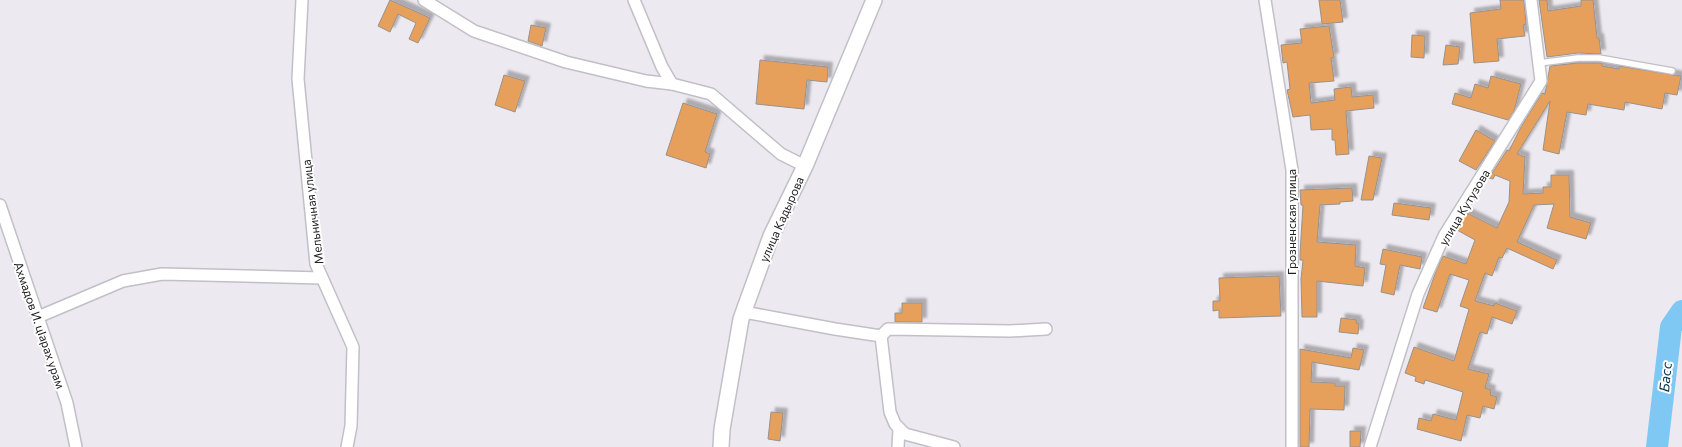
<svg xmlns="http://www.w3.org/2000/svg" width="1682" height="447" font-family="Commissioner,sans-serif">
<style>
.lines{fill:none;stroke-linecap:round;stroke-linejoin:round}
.river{stroke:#7fc8f4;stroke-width:22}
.building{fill:#e79f5b;stroke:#98928d;filter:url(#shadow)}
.lane-casing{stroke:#c2bfc6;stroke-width:8}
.street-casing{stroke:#c2bfc6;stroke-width:14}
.secondary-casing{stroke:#c2bfc6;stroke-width:18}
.lane{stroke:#fff;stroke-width:5.5}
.street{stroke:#fff;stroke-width:11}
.secondary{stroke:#fff;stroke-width:15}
.labels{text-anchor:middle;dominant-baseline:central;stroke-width:4;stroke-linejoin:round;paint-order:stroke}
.street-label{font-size:12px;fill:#212023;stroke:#fff}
.water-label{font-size:14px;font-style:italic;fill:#063248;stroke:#fff}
</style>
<defs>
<filter id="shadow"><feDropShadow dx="4.5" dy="-4.5" stdDeviation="1" flood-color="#0004"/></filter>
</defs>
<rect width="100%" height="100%" fill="#ede9f0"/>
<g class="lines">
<!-- river -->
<path class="river" d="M1657,447l14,-120 11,-16"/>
</g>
<!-- building -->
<g class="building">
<path d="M390,0l40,18 -12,25 -9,-4 7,-16 -18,-9 -8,18 -12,-6z"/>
<path d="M1319,0h21l3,22 -21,2z"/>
<path d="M1500,0h24l2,24 -3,1 2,11 -28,3 2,22 -25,2 -4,-50 31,-4z"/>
<path d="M1539,0h8l1,11 33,-5v-6h12l4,38h2l2,16 -23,-1 -31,4z"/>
<path d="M531,25l15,3 -4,18 -14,-5z"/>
<path d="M1329,26l5,31 -3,1 3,23 -25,2 2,20 24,-3 -1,-11 17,-2 1,10 21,-2 1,13 -28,3 3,43 -13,1 -1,-15h-3v-11l-21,1 -1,-15 -17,2 -6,-27 3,-1 -3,-27 -4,1 -2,-18 21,-2 -2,-14z"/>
<path d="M1412,35l13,1 -1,22 -13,-1z"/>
<path d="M1446,45l14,2 -2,17 -15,1z"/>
<path d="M760,60l68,7 -1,15 -20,-2 -3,29 -48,-5z"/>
<path d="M1578,63h24v3l17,3v-3l62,10 -4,19 -12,-2 -3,16 -37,-7 -1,8 -36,-6 -2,11 -19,-3 -8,42 -16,-4 7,-49 -33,53 8,3 -2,37 20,-1v-6h8v-12h18l1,42 21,6 -5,16 -39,-11 7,-24 -20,1 -17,37 40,18 -4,9 -46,-21 -5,10 -3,-1 -7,19 -7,-3 -10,28 19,5 1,-3 22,8 -5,13 -20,-7 -5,17 -7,-2 -12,37 21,5 -4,14 6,2 -1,5 7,2 -3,12 -11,-3 -3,12 -13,-3 -6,26 -44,-12 2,-11 12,3 2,-7 23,6 7,-28 -38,-12 -1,4 -9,-3 1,-4 -11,-4 9,-26 40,14 15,-52 -9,-3 9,-26 -19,-6 -13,38 -14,-4 13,-37 7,-15 23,8 9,-24 -18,-10 10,-17 30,15 12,-26 1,-21 -15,-6 -2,4 -4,-1 18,-28 2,1 12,-24 21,-34 3,1 5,-28z"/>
<path d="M504,75l21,6 -10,31 -20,-7z"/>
<path d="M1491,76l30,8 -7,27 -6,9 -56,-16 3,-11 16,5 4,-14 13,4z"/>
<path d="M683,103l34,11 -12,38 5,2 -4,14 -40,-13z"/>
<path d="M1476,130l19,11 -19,29 -17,-9z"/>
<path d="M1369,156l13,2 -9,42h-12z"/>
<path d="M1352,188l1,13 -13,1v2l-20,1 -3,37 39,3 -1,21 10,2 -2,18 -46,-5v36h-15l-1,-38 2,-19h-3v-6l3,-49h-2l-1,-15z"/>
<path d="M1394,203l37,5 -2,12 -37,-5z"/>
<path d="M1383,249l39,8 -2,12 -20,-4 -6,30 -13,-3 5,-27 -6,-1z"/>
<path d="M1279,276l2,40 -62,2v-8l-6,1v-10h7l-1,-23z"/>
<path d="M902,303h20v19h-27v-9h7z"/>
<path d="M1341,318l16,2 -1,3 3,1 -1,10 -19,-2z"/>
<path d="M1353,348l11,2 -5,20 -47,-8 -1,20 24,1v3h10l-1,24 -34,-1 -1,38h-9v-98l51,9z"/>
<path d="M771,412l12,1 -3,28 -12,-2z"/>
<path d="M1350,431h11l-1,16h-10z"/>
</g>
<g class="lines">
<!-- lane casing -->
<g class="lane-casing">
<path id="lane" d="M1539,63l39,-5h21l73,13"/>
</g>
<!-- street casing -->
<g class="street-casing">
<g id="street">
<path d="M302,0l-4,79 18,185 37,83 -2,79 -4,21"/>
<path d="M424,0l50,31 92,31 80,19 26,3"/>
<path d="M634,0l28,67 10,17 39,10 70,60 24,12"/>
<path d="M1265,0l27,170v277"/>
<path d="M0,205l67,198 9,44"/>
<path d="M744,312l91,17 46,7"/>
<path d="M38,317l85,-36 39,-7 160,4"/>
<path d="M881,336l7,-7 122,2 36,-2"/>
<path d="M881,336l9,76 5,12 10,10 49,13"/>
<path d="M898,447l1,-18"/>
<path d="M1370,447l48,-153 26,-58 97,-155 -10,-81"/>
</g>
</g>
<!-- secondary casing -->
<g class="secondary-casing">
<path id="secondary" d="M721,447l1,-18 19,-110 30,-83 34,-70 69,-166"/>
</g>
<!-- lane -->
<use href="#lane" class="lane"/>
<!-- street -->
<use href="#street" class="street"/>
<!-- secondary -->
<use href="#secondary" class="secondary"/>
</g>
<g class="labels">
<!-- street labels -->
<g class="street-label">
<text transform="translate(1464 207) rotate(-59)">улица Кутузова</text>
<text transform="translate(312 212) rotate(-97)">Мельничная улица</text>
<text transform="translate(781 219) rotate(-66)">улица Кадырова</text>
<text transform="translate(1291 222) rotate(-90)">Грозненская улица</text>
<text transform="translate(40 325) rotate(71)">Ахмадов И. цIарах урам</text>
</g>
<!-- water labels -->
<g class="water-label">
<text transform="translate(1665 377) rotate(-84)">Басс</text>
</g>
</g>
</svg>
